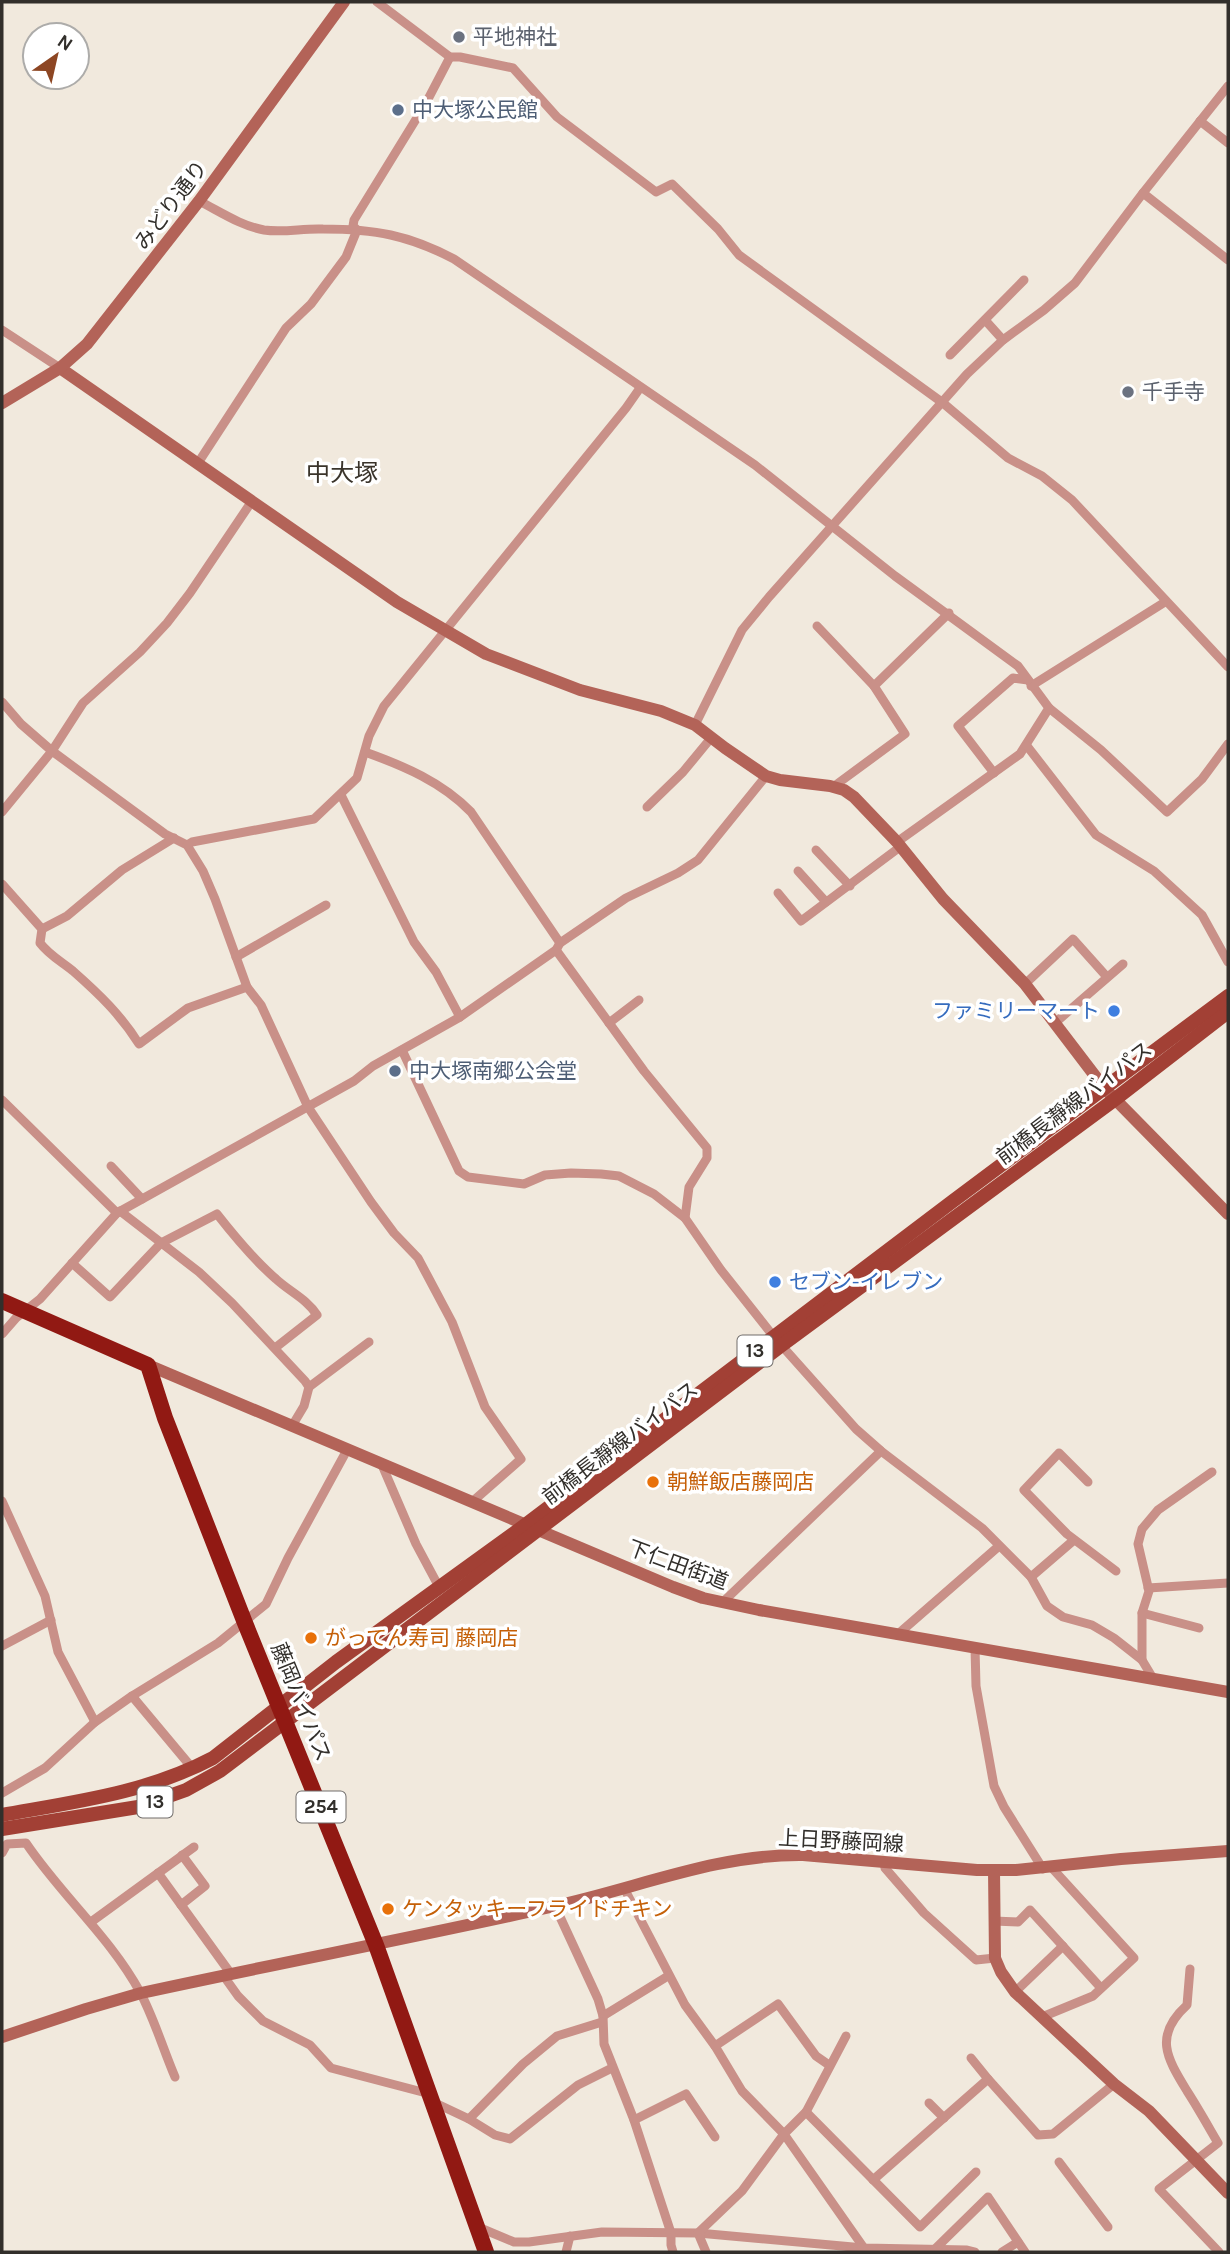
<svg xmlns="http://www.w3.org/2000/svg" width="1230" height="2254" font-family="Karla,'Noto Sans JP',sans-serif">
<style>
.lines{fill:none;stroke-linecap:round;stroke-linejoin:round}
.street{stroke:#c99088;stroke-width:9}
.secondary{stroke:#b36358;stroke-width:12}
.primary{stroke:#a24035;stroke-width:14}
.highway{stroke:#911913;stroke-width:16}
.worship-dot{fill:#6b7280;stroke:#fff;stroke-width:2.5}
.service-dot{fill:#5c6f8a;stroke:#fff;stroke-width:2.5}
.shop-dot{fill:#3f7fe0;stroke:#fff;stroke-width:2.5}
.food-dot{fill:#e8710a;stroke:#fff;stroke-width:2.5}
.labels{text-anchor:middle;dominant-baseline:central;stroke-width:7;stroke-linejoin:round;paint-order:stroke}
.shield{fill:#fff;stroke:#706d6b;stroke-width:2}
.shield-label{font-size:19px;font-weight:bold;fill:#322f2b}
.worship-label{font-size:21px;fill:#5b616d;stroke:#fff;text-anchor:start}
.service-label{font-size:21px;fill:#4e5e75;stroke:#fff;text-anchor:start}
.street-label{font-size:21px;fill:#322f2b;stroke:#fff}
.shop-label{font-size:21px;fill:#366cbe;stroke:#fff;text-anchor:end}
.food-label{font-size:21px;fill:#c56008;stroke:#fff;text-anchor:start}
.quarter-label{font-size:24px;fill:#3a342b;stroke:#fff}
</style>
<rect width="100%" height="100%" fill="#f1e9dd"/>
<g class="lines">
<!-- street -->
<g class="street">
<path d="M377,2l73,55h10l53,11 44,49 99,75 16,-8 46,45 21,26 204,148 65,55 34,18 30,24 156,167"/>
<path d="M1200,121l28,22"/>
<path d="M1143,193l85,67"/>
<path d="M199,201c20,10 42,25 65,29 20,3 39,-2 59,-1 52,0 85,6 131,30l301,206 140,111 123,90 31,42 -29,46 -123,88"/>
<path d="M985,320l18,20"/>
<path d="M2,330l58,38"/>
<path d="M950,355l74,-75"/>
<path d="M198,463l88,-135 25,-24 35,-47 11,-27 -4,-4 1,-6 72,-117 24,-46"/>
<path d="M817,626l57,60"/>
<path d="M1031,686l134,-84"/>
<path d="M2,702l19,22 31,27 113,83 22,11 16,26 12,28 32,88 14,18 47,102 63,95 23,31 24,25 34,64 33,85 36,52 -49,43"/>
<path d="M1049,708l52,42 66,62 35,-33 26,-35"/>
<path d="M695,725l47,-95 27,-33 198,-223 36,-34 41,-30 31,-27 68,-90 85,-107"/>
<path d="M1027,746l69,89 58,36 48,44 26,47"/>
<path d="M365,752c39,14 77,30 106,60l89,131"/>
<path d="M994,773l-36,-47 55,-48 15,2"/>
<path d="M833,787l72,-53 -31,-48 75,-73"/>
<path d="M341,795l73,147 22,30 24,45"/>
<path d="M647,807l36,-35 28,-34"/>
<path d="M2,812l50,-61 31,-48 57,-51 27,-29 23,-30 62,-92"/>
<path d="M187,845l5,-3 122,-23 43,-41 12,-42 15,-30 242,-298 14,-20"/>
<path d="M816,850l34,36"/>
<path d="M798,871l28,31"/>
<path d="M2,884l40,45 -2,14c9,12 22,19 33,28 26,23 48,44 66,73l49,-36 59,-21"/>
<path d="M778,893l23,28 99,-74"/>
<path d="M42,929l25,-13 55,-46 52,-32"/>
<path d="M556,950l88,121 63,77v10l-18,29 -4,31"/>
<path d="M236,957l90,-52"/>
<path d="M1025,984l48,-45 34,38"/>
<path d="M1056,1022l67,-58"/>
<path d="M609,1023l30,-23"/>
<path d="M402,1050l57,121 9,6 56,7 21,-9 26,-2 30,1 18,2 35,18 31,24 36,52 53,67 82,92 25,22 101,77 49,49 16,29 16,11 29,8 22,13 28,22 12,20"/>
<path d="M2,1100l115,113"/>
<path d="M111,1166l31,33"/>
<path d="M120,1211l79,61 33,31 73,78 4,6 -5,19 -12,20"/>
<path d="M72,1263l38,34 51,-54 56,-29c18,23 37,46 59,65 14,13 31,20 41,36l-42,33"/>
<path d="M2,1334l14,-16 24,-19 77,-86 237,-132 19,-15 87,-49 96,-67 4,-7 66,-45 52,-25 20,-13 68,-84"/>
<path d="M309,1387l60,-45"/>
<path d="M382,1465l34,79 23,43"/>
<path d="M1088,1482l-29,-29 -35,37 43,44 49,37"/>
<path d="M2,1501l43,95 13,56 37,70"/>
<path d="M1031,1577l43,-37"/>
<path d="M1148,1588l80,-5"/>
<path d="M723,1602l158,-151"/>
<path d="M1142,1613l57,15"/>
<path d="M897,1635l102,-89"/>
<path d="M2,1646l49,-26"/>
<path d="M975,1648l1,38 18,100 10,21 39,62"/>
<path d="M1142,1660v-47l7,-22 -11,-47 4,-15 16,-19 54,-38"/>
<path d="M132,1696l61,73"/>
<path d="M2,1793l43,-25 50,-46 37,-26 86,-53 48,-39 22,-46 59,-108"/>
<path d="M2,1853l5,-9 19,-1c35,52 84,94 114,149 14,26 23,57 35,85"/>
<path d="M884,1862l1,6 39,45 52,47 19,-2"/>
<path d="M158,1873l73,101"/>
<path d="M624,1888l61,117 30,41 27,45 42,43 80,114"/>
<path d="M181,1905l24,-19 -23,-31"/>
<path d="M555,1906l43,93 5,17 1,28 30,76 37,113v12l2,7"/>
<path d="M994,1921l24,1 12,-12 71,78"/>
<path d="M91,1922l103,-75"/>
<path d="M1190,1969l-3,36c-34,31 -20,53 0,86 11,17 21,35 31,52l-59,46 60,63"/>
<path d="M223,1975l15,21 25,25 47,24 21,23 99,26"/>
<path d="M1015,1992l48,-46"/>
<path d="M603,2016l65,-40"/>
<path d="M1042,2017l51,-21 41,-38 -82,-90"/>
<path d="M602,2022l-45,14 -34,28 -54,55 26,16 15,4 68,-54 34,-17"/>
<path d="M715,2046l63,-42 38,52 13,9"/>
<path d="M971,2058l17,21"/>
<path d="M433,2102l36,17"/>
<path d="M929,2103l15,15"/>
<path d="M806,2112l114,115 56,-55"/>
<path d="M634,2120l52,-26 29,43"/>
<path d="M1059,2162l49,65"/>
<path d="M873,2180l115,-101 50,56 15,-1 61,-50"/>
<path d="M478,2227l36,15h15l73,-10 96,1 166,15 103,2 8,2"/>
<path d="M935,2249l53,-52 37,55"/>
<path d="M566,2252l4,-16"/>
<path d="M706,2252l-8,-19 44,-42 42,-57 22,-22 40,-76"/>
<path d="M1002,2252l16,-10"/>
</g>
<!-- secondary -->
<g class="secondary">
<path d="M60,368l337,234 89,52 94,36 81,21 34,14 30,23 41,28 14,4 50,6 14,4 10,7 43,45 46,57 82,85 80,105 123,125"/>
<path d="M2,403l58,-35 27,-24 112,-143 145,-199"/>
<path d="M148,1365l525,222 30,11 56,12 469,82"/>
<path d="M994,1870l1,88 6,14 14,20 99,92 35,27 79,82"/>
<path d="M2,2037l84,-28 55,-16c138,-30 276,-56 414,-87 83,-18 162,-52 248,-51l174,15h39l105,-11 107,-8"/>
</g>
<!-- primary -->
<g class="primary">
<path d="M2,1815c72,-13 145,-22 211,-57l123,-96 188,-136 429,-325 275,-205"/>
<path d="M2,1829l136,-22 48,-17 34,-19 562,-426 332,-245 114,-88"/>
</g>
<!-- highway -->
<path class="highway" d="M2,1301l146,64 17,53 80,205 131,322 110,307"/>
</g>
<!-- markers -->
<g class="worship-dot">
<circle cx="459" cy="37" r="7"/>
<circle cx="1128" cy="392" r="7"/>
</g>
<g class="service-dot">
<circle cx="398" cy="110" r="7"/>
<circle cx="395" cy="1071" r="7"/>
</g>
<g class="shop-dot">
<circle cx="1114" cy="1011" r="7"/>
<circle cx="775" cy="1282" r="7"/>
</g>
<g class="food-dot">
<circle cx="653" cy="1482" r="7"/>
<circle cx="311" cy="1638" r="7"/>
<circle cx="388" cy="1909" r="7"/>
</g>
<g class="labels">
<!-- shield labels -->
<g class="shield">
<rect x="737.5" y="1335.5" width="35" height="31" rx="5"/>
<rect x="137.5" y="1786.5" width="35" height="31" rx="5"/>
<rect x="296.5" y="1791.5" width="49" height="31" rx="5"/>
</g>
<g class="shield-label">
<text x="755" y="1351">13</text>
<text x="155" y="1802">13</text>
<text x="321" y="1807">254</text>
</g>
<!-- worship labels -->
<g class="worship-label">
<text x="473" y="37">平地神社</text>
<text x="1142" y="392">千手寺</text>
</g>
<!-- service labels -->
<g class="service-label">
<text x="412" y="110">中大塚公民館</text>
<text x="409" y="1071">中大塚南郷公会堂</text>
</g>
<!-- street labels -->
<g class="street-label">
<text transform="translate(171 205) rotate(-53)">みどり通り</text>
<text transform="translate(1074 1103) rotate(-37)">前橋長瀞線バイパス</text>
<text transform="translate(620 1443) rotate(-37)">前橋長瀞線バイパス</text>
<text transform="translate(678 1565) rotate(20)">下仁田街道</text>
<text transform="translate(301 1702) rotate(68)">藤岡バイパス</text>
<text transform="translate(841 1841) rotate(3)">上日野藤岡線</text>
</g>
<!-- shop labels -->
<g class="shop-label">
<text x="1100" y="1011">ファミリーマート</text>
<text x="789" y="1282" text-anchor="start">セブン-イレブン</text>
</g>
<!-- food labels -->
<g class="food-label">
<text x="667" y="1482">朝鮮飯店藤岡店</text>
<text x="325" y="1638">がってん寿司 藤岡店</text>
<text x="402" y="1909">ケンタッキーフライドチキン</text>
</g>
<!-- quarter labels -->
<g class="quarter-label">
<text x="342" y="473">中大塚</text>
</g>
</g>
<!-- border -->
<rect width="1230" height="2254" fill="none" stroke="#322f2b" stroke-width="7"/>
<!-- north arrow -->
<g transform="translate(56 56) rotate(34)"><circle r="33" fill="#ffffff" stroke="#adacaa" stroke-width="2"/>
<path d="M0-5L12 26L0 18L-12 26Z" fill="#8d4623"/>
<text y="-10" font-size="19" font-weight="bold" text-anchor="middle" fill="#322f2b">N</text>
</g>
</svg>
